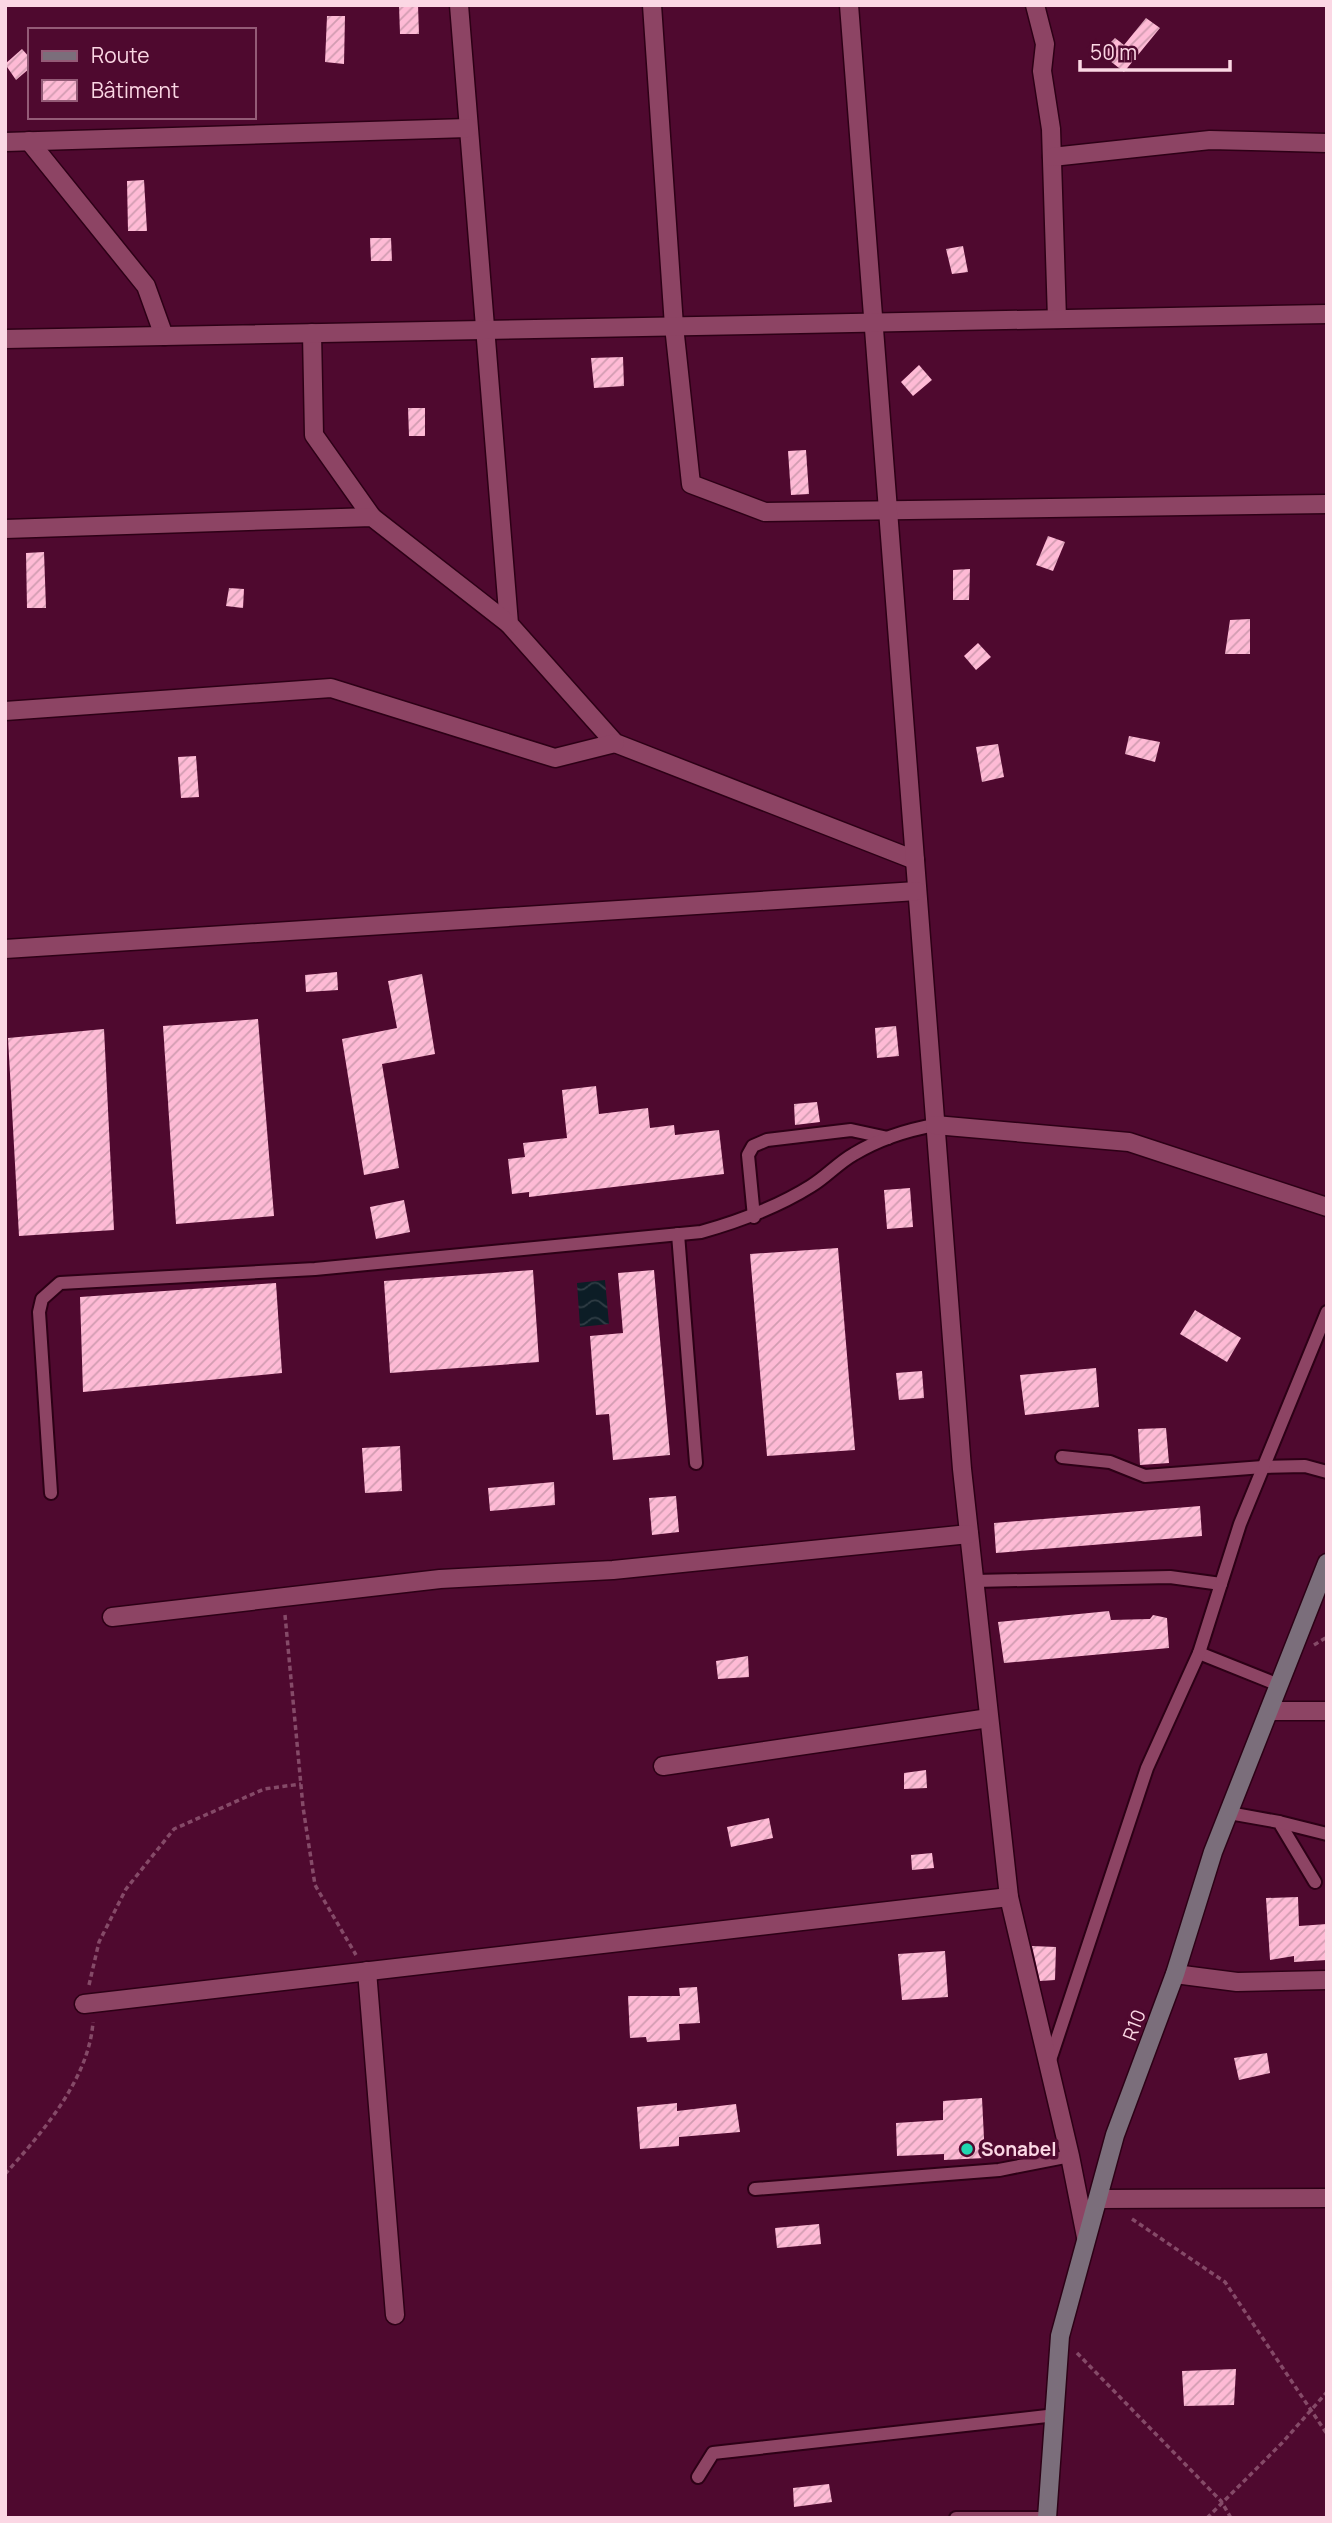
<svg xmlns="http://www.w3.org/2000/svg" width="1332" height="2523" font-family="Manrope,sans-serif">
<style>
.water{fill:url(#water-waves)}
.building{fill:url(#building-hatch)}
.lines{fill:none;stroke-linecap:round;stroke-linejoin:round}
.service-casing{stroke:#2d0016;stroke-width:16}
.minor-casing{stroke:#2d0016;stroke-width:21}
.secondary-casing{stroke:#2d0016;stroke-width:21}
.path{stroke:#854a68;stroke-width:3.5;stroke-dasharray:5 3.5;stroke-linecap:butt}
.service{stroke:#8d4464;stroke-width:12}
.minor{stroke:#8d4464;stroke-width:18}
.secondary{stroke:#7b6e7b;stroke-width:18}
.poi-dot{fill:#21d5b0;stroke:#4f092f;stroke-width:2.5}
.labels{text-anchor:middle;dominant-baseline:central;stroke-width:7;stroke-linejoin:round;paint-order:stroke}
.street-label{font-size:19px;fill:#fbd7e4;stroke:#4f092f}
.poi-label{font-size:19px;font-weight:bold;fill:#fbd7e4;stroke:#4f092f;text-anchor:start}
</style>
<defs>
<pattern id="water-waves" width="16" height="10" patternUnits="userSpaceOnUse" patternTransform="scale(1.75)"><rect width="16" height="10" fill="#0c1d26"/><path d="M0 5q4-4 8 0t8 0" fill="none" stroke="#303d45"/></pattern>
<pattern id="building-hatch" width="6" height="6" patternUnits="userSpaceOnUse" patternTransform="scale(1.75)"><rect width="6" height="6" fill="#febad5"/><path d="M-1 1l2-2M0 6l6-6M5 7l2-2" fill="none" stroke="#d19cb1"/></pattern>
</defs>
<rect width="100%" height="100%" fill="#4f092f"/>
<!-- water -->
<path class="water" d="M605,1280l4,44 -29,3 -3,-44z"/>
<!-- building -->
<g class="building">
<path d="M399,5h19l1,29h-19z"/>
<path d="M327,16h18l-1,48 -19,-2z"/>
<path d="M1146,18l14,10 -36,44 -24,-19 15,-15 9,7z"/>
<path d="M22,49l8,9v10l-14,12 -11,-16z"/>
<path d="M144,180l3,51h-19l-1,-50z"/>
<path d="M370,238h21l1,23h-21z"/>
<path d="M963,246l5,26 -16,2 -6,-25z"/>
<path d="M623,357l1,29 -30,2 -3,-30z"/>
<path d="M919,365l13,15 -19,16 -12,-14z"/>
<path d="M408,408h17v28h-16z"/>
<path d="M806,450l3,44 -18,1 -3,-44z"/>
<path d="M1048,536l17,6 -12,29 -17,-6z"/>
<path d="M44,552l2,56h-19l-1,-55z"/>
<path d="M970,569l-1,31h-16v-30z"/>
<path d="M229,588l15,1 -1,19 -17,-2z"/>
<path d="M1250,619v35h-25l5,-34z"/>
<path d="M978,643l13,14 -15,13 -12,-14z"/>
<path d="M1129,736l31,6 -5,20 -30,-8z"/>
<path d="M998,744l6,33 -22,5 -6,-35z"/>
<path d="M196,756l3,41 -18,1 -3,-41z"/>
<path d="M337,972l1,18 -32,2 -1,-17z"/>
<path d="M422,974l13,80 -53,10 17,104 -35,7 -22,-136 55,-11 -9,-47z"/>
<path d="M258,1019l16,197 -98,8 -13,-198z"/>
<path d="M896,1026l3,30 -22,2 -2,-30z"/>
<path d="M104,1029l10,201 -95,6 -11,-198z"/>
<path d="M596,1086l3,28 49,-6 2,20 24,-3 1,10 44,-5 5,44 -195,23v-5l-17,2 -4,-35 17,-2 -2,-14 44,-5 -5,-48z"/>
<path d="M817,1102l3,20 -25,3 -1,-21z"/>
<path d="M910,1188l3,39 -26,2 -3,-39z"/>
<path d="M404,1200l6,32 -34,7 -6,-32z"/>
<path d="M838,1248l17,202 -88,6 -17,-202z"/>
<path d="M533,1270l6,92 -149,11 -6,-92z"/>
<path d="M654,1270l16,185 -57,5 -4,-46 -13,1 -6,-79 33,-3 -5,-60z"/>
<path d="M276,1283l6,90 -199,19 -3,-95z"/>
<path d="M1195,1310l46,28 -14,24 -47,-28z"/>
<path d="M1096,1368l3,39 -74,8 -5,-40z"/>
<path d="M922,1371l2,27 -25,2 -3,-27z"/>
<path d="M1166,1428l3,35 -29,2 -2,-36z"/>
<path d="M400,1446l2,45 -37,2 -3,-45z"/>
<path d="M554,1482l1,23 -65,6 -2,-23z"/>
<path d="M676,1496l3,36 -27,3 -3,-37z"/>
<path d="M1200,1506l2,30 -206,17 -2,-30z"/>
<path d="M1109,1611l2,9 39,-1 3,-4 14,3 2,30 -165,15 -6,-41z"/>
<path d="M748,1656l1,21 -31,2 -2,-18z"/>
<path d="M926,1770l1,18 -23,1v-16z"/>
<path d="M769,1818l4,20 -42,9 -4,-20z"/>
<path d="M932,1853l2,15 -22,2 -1,-15z"/>
<path d="M1298,1897l1,29 28,-2v36l-33,2v-6l-24,4 -4,-62z"/>
<path d="M1032,1946l24,1 -1,33 -15,1z"/>
<path d="M945,1951l3,46 -46,3 -4,-46z"/>
<path d="M697,1987l3,36 -21,1 1,16 -33,2 -1,-5 -16,1 -2,-42h52l-1,-8z"/>
<path d="M1267,2053l3,20 -31,7 -5,-22z"/>
<path d="M982,2098l3,60 -41,2v-6l-47,2 -1,-33 47,-3v-19z"/>
<path d="M677,2103v8l59,-7 4,28 -61,5v9l-39,3 -3,-42z"/>
<path d="M819,2224l2,20 -44,4 -2,-20z"/>
<path d="M1236,2369l-2,36 -50,1 -2,-35z"/>
<path d="M829,2484l3,18 -38,5 -1,-19z"/>
</g>
<g class="lines">
<!-- service casing -->
<g class="service-casing">
<g id="service">
<path d="M754,1217l-6,-62 5,-9 14,-6 84,-10 37,8"/>
<path d="M678,1234l18,229"/>
<path d="M1062,1457l48,5 35,14 118,-9 42,-1 22,6"/>
<path d="M51,1493l-12,-181 3,-13 18,-16 255,-14 386,-37c39,-11 75,-24 110,-46 15,-9 27,-23 43,-32 25,-15 53,-24 81,-29"/>
<path d="M974,1581l196,-4 51,7"/>
<path d="M1199,1653l80,32"/>
<path d="M1229,1813l50,9 36,60"/>
<path d="M1279,1822l48,12"/>
<path d="M1049,2063l98,-295 52,-115 41,-129 87,-212"/>
<path d="M755,2189l244,-19 71,-14"/>
<path d="M698,2477l15,-24 343,-38"/>
<path d="M956,2518h91"/>
</g>
</g>
<!-- minor casing -->
<g class="minor-casing">
<g id="minor">
<path d="M459,5l50,619 106,119 300,117"/>
<path d="M652,5l22,321 17,158 74,28 562,-8"/>
<path d="M849,5l113,1464 47,428 61,259 16,81"/>
<path d="M1035,5l10,39 -3,27 9,58 6,190"/>
<path d="M29,141l117,145 18,50"/>
<path d="M5,142l463,-14"/>
<path d="M1052,157l158,-17 117,3"/>
<path d="M312,333l2,102 58,82"/>
<path d="M5,339l1322,-25"/>
<path d="M5,529l367,-12 137,107"/>
<path d="M5,711l326,-23 224,70 60,-15"/>
<path d="M5,949l912,-58"/>
<path d="M935,1125l194,17 198,65"/>
<path d="M112,1617l328,-38 173,-9 356,-36"/>
<path d="M1269,1711h58"/>
<path d="M663,1766l326,-48"/>
<path d="M367,1971l28,344"/>
<path d="M1175,1974l62,8 90,-2"/>
<path d="M84,2004l925,-107"/>
<path d="M1099,2199l228,-1"/>
</g>
</g>
<!-- secondary casing -->
<g class="secondary-casing">
<path id="secondary" d="M1047,2518l13,-182 55,-201 60,-161 38,-122 114,-289"/>
</g>
<!-- path -->
<g class="path">
<path d="M285,1615l18,192 12,78 41,70"/>
<path d="M1314,1645l13,-8"/>
<path d="M89,1985l10,-43 27,-53 48,-60 90,-40 37,-5"/>
<path d="M5,2174c37,-41 84,-95 88,-152"/>
<path d="M1132,2219l93,63 102,152"/>
<path d="M1077,2353l144,148 10,17"/>
<path d="M1207,2518l75,-75 45,-51"/>
</g>
<!-- service -->
<use href="#service" class="service"/>
<!-- minor -->
<use href="#minor" class="minor"/>
<!-- secondary -->
<use href="#secondary" class="secondary"/>
</g>
<!-- markers -->
<circle class="poi-dot" cx="967" cy="2149" r="7"/>
<g class="labels">
<!-- street labels -->
<g class="street-label">
<text transform="translate(1134 2025) rotate(-69)">R10</text>
</g>
<!-- poi labels -->
<g class="poi-label">
<text x="981" y="2149">Sonabel</text>
</g>
</g>
<!-- border -->
<rect width="1332" height="2523" fill="none" stroke="#fbd7e4" stroke-width="14"/>
<!-- legend -->
<rect x="28" y="28" width="228" height="91" fill="#4f092f" stroke="#945b77" stroke-width="2"/>
<rect x="42" y="51" width="35" height="10" fill="#7b6e7b" stroke="#945b77" stroke-width="2"/>
<text x="91" y="63" font-size="21" fill="#fbd7e4">Route</text>
<rect x="42" y="80" width="35" height="21" fill="url(#building-hatch)" stroke="#945b77" stroke-width="2"/>
<text x="91" y="98" font-size="21" fill="#fbd7e4">Bâtiment</text>
<!-- scale -->
<path d="M1080 60v10h150v-10" fill="none" stroke="#fbd7e4" stroke-width="3.5"/>
<text x="1090" y="60" font-size="21" fill="#fbd7e4" stroke="#4f092f" stroke-width="5" paint-order="stroke">50 m</text>
</svg>
